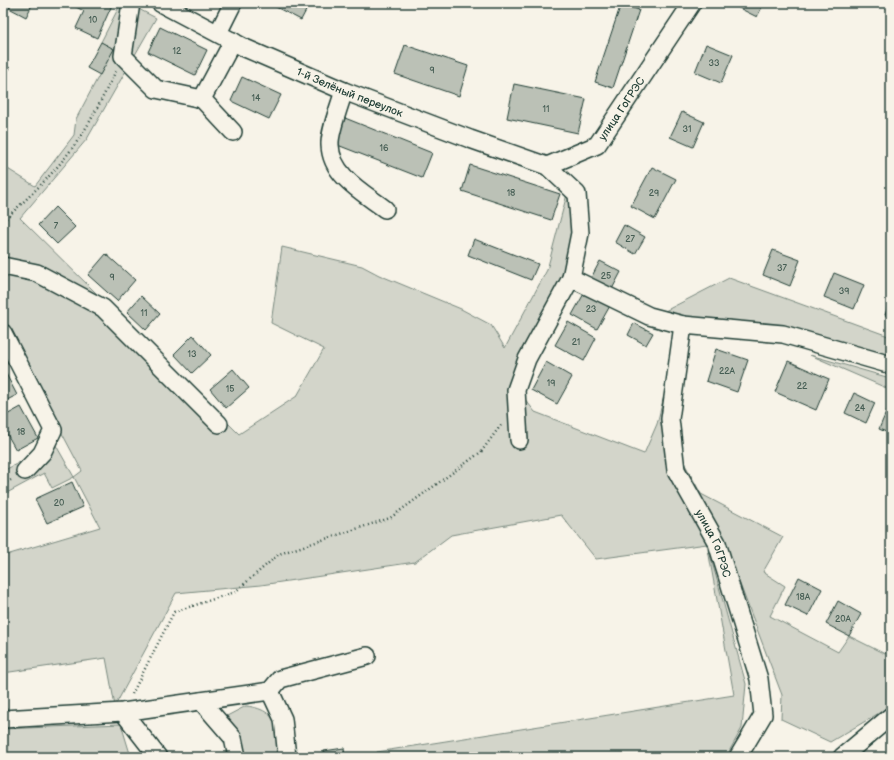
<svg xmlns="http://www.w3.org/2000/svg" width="894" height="760" font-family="'Balsamiq Sans',sans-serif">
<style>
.green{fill:#d3d5ca;stroke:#79897f}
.building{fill:#bbc1b6;stroke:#1f3d34}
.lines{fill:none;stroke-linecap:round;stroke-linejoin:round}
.minor-casing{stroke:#1f3d34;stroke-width:20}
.path{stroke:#1f3d34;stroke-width:2.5;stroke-dasharray:1 3;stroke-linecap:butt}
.minor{stroke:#f7f3e8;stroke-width:17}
.labels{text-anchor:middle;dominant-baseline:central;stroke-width:4;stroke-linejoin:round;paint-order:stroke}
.number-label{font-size:9px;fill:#465e54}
.street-label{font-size:11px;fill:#1f3d34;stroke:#f7f3e8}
</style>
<rect width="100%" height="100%" fill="#f7f3e8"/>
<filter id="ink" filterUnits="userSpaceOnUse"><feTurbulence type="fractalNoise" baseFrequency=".025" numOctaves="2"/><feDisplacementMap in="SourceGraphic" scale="8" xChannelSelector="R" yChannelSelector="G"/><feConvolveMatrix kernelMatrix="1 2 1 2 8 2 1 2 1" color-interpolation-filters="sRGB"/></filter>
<g filter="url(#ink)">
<!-- green -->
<g class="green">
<path d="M121,3h6l29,15 -69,121 -67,79 219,216 58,-38 27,-47 -53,-26 11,-76 80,19 17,9 82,34 30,16 14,23 42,-78 20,-76 3,4 3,35 -10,42 -42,119 14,18 109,42 13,-30 12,-48v96l38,72 39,140 -4,44 -16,29h-350l1,-5 357,-57 -27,-151 -111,15 -35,-44 -110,20 -36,27 -154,23 -85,8 -61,113 -9,-48 -103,15v-117l97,-29 -26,-50 -22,11 -8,-15 -41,22v-24c24,-13 38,-16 42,-45l29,51 8,-6 -79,-149v-156l32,20 39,-51 2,-16 37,-70 -12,-7z"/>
<path d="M729,278l162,59v21l-106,-30 -98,-11 -22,-6z"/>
<path d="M810,355l80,23 1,12z"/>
<path d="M682,459l19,35 82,43 -20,35 22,14 -15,30 68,36 11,-16 36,18 6,-9v61l-61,36 -49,-23 1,-24 -60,-158 -24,-41z"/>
<path d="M246,706c18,2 30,9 33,29 0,6 -3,16 -4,22h-31l-17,-41z"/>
<path d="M121,724l10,33h-128v-28z"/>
</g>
<!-- building -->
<g class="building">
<path d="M12,3h21l-7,14 -17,-9z"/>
<path d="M75,3h33l4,2 -15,33 -21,-10 8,-17 -10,-5z"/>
<path d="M275,3h35l-9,17 -27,-14z"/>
<path d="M734,3h30l-7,14 -24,-12z"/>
<path d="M621,4l18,6 -26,78 -18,-6z"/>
<path d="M160,27l47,23 -12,25 -47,-23z"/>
<path d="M101,42l13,7 -14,26 -13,-7z"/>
<path d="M706,44l27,11 -12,28 -26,-11z"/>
<path d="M405,45l63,21 -9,30 -64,-22z"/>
<path d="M3,64l7,4 -7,11z"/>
<path d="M242,77l39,18 -12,24 -38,-18z"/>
<path d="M514,84l72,15 -8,34 -71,-15z"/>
<path d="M682,112l22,10 -11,25 -23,-10z"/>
<path d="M345,118l87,35 -10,25 -87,-34z"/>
<path d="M470,165l90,29 -9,26 -89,-29z"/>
<path d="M652,167l24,12 -21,40 -24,-13z"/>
<path d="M55,207l20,20 -18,17 -19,-19z"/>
<path d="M624,225l21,12 -10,17 -20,-12z"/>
<path d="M474,239l64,25 -7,16 -63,-25z"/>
<path d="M773,250l27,10 -10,26 -27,-11z"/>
<path d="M106,254l29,26 -18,21 -29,-26z"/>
<path d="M600,261l21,11 -10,19 -21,-11z"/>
<path d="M834,273l30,12 -10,24 -30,-12z"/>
<path d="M586,290l25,14 -14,25 -25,-14z"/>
<path d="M141,296l19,18 -14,16 -19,-18z"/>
<path d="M891,297v20l-6,-2z"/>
<path d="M568,322l28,16 -12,23 -29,-16z"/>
<path d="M634,323l19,10 -7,12 -18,-10z"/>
<path d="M193,335l18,20 -19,18 -18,-19z"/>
<path d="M716,349l32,11 -11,32 -31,-11z"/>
<path d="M788,361l41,18 -13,31 -41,-18z"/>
<path d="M546,362l26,15 -15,27 -26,-14z"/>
<path d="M233,369l16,19 -23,20 -16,-19z"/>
<path d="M4,370l13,25 -14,7v-31z"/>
<path d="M854,393l21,10 -9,20 -21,-10z"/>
<path d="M21,407l17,31 -22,12 -13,-23v-10z"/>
<path d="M888,408l3,1v25l-12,-5z"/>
<path d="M72,482l11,25 -36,16 -12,-24z"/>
<path d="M799,577l23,12 -14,27 -23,-11z"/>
<path d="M838,601l23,13 -12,22 -23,-12z"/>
<path d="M344,748l1,9h-20l-1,-6z"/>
</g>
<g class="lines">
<!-- minor casing -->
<g class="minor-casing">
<g id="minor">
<path d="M131,3l-8,53 33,33 46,10"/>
<path id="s1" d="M160,3l85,45 99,43 126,48 77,27 30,28 3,39 -9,45"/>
<path d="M218,33l15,-30"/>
<path d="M233,41l-31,58 31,33"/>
<path d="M344,91c-4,13 -15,42 -14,54 1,31 34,48 55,64"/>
<path id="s2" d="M547,166l50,-21 95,-142"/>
<path d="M3,266l34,7 66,35 116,116"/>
<path id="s3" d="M683,325l-13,94 6,51 41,73 42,136 4,36 -25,42"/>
<path d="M3,333l50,97 -11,23 -17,18"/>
<path d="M519,440l-3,-50 11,-31 44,-81 78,38 34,9 100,9 108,31"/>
<path d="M270,691l13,28 4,38"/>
<path d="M201,701l32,37 4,19"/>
<path d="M123,712l35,45"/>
<path d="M3,719l120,-7 147,-21 10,-12 87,-23"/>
<path d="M842,757l49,-41"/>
</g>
</g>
<!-- path -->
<g class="path">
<path d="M3,221c27,-25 54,-50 75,-81 15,-21 26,-46 38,-69"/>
<path d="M3,484l8,-4"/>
<path d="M132,694l42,-82 61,-20 44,-38 111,-36 91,-66 20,-27"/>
</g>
<!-- minor -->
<use href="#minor" class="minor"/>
</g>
</g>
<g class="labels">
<!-- number labels -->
<g class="number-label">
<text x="93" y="20">10</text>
<text x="177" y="51">12</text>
<text x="714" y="63">33</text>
<text x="432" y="70">9</text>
<text x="256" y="98">14</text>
<text x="546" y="109">11</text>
<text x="687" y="129">31</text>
<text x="384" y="148">16</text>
<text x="511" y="193">18</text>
<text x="654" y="193">29</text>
<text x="56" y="226">7</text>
<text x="630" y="239">27</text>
<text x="782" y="268">37</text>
<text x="606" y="276">25</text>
<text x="112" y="277">9</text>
<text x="844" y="291">39</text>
<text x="591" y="309">23</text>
<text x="144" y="313">11</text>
<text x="576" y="342">21</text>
<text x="192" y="354">13</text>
<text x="727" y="371">22А</text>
<text x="551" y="383">19</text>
<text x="802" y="386">22</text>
<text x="230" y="389">15</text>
<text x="860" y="408">24</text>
<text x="21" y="432">18</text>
<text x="59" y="503">20</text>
<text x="803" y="597">18А</text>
<text x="843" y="619">20А</text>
</g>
<!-- street labels -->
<g class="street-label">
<text stroke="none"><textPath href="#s1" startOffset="210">1-й Зелёный переулок</textPath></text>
<text stroke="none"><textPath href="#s2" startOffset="98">улица ГоГРЭС</textPath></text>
<text stroke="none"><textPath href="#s3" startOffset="229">улица ГоГРЭС</textPath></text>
</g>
</g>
<!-- margin -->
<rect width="894" height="760" fill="none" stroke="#f7f3e8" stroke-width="16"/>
<rect x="8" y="8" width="878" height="744" fill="none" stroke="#1f3d34" stroke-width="1.5" filter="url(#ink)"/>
</svg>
